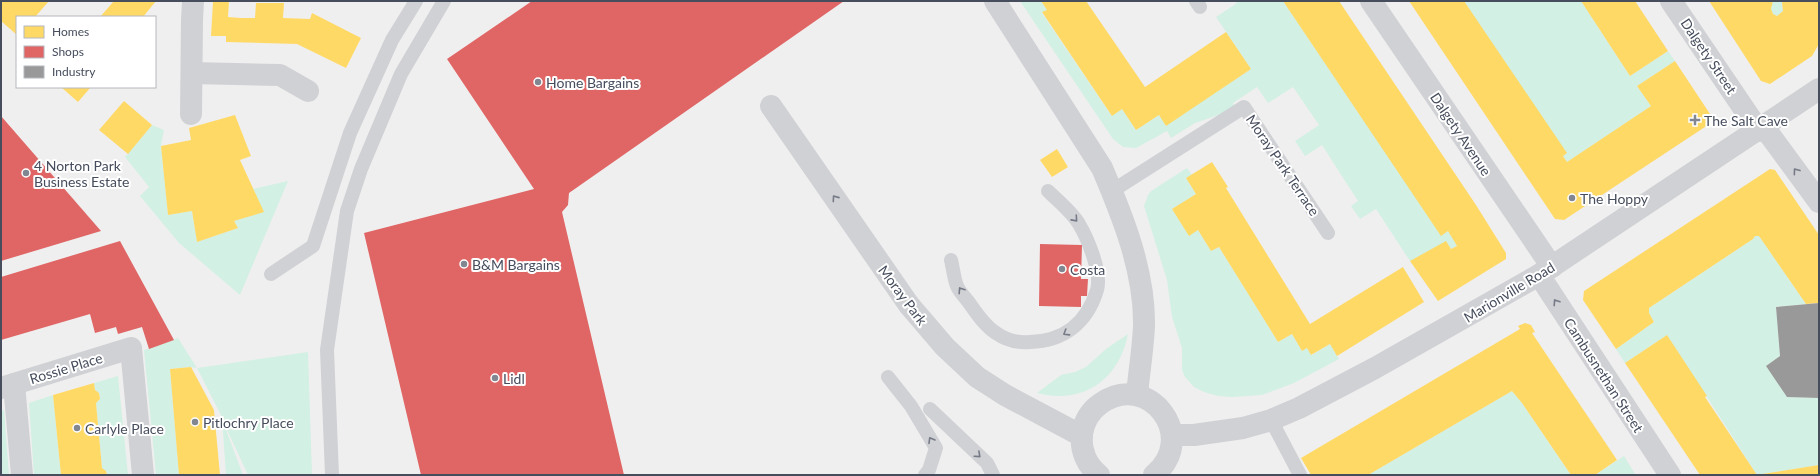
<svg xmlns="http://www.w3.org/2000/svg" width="1820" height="476" font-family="Lato,sans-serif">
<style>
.green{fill:#d2f0e3}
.homes{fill:#ffd966}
.shops{fill:#e06666}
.industry{fill:#999}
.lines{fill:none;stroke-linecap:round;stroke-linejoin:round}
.service{stroke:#d0d1d5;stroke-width:14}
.minor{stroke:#d0d1d5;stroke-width:22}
.tertiary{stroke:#d0d1d5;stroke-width:22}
.oneway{stroke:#767b87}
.poi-dot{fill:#828690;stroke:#fff;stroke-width:1.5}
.labels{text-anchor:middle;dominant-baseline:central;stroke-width:4;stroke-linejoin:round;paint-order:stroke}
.street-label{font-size:14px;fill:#464d5d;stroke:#fff}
.poi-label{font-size:14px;fill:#464d5d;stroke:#fff;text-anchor:start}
</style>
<rect width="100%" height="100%" fill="#f0efef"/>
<!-- green -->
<g class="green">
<path d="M1020,1h21l6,9 -5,3 69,102 11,-6 14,21 23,-15 7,10 85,-56 -35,-52 21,-14 -1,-2h47l158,234 7,-4 9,15 -6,3 -5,-7 -36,19 -34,-52 -16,10 -9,-13 7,-5 -36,-56 -17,11 -10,-15 24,-16 -26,-38 -25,16 -11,-16 -24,16 3,6 -41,14 -24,15 -4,-7 -31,17 -13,-1 -10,-8z"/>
<path d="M1464,1h117l49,75 38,-25 7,10 -38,25 14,20 -84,56z"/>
<path d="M1773,1h10l-1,2 1,8 -6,5 -4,-2 -2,-5z"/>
<path d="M152,125l12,5 -3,16 7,69 24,-4 5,31 41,-14 -4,-7 29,-9 -10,-23 35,-8 -48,114 -61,-52 -39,-47 9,-9 -24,-30z"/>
<path d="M1187,168l5,7 -6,3 10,16 -24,15 17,26 9,-5 13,21 8,-4 59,95 14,-8 10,17 5,-3 5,7 18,-11 9,15 -45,24 -32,12 -30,2 -14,-1 -14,-4 -10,-5 -9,-10 -3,-7v-22l-10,-31 -5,-37 -23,-74 4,-11 3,-4z"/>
<path d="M1755,236h4l47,68 -30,3 4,49 -14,10 21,31 32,1v67l-62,10 -90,-140 -42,28 -9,-14 38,-27 -5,-9v-5l104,-69z"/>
<path d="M1128,334c-9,46 -45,71 -91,59l24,-18 14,-3 11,-5 20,-18z"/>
<path d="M178,338l19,30 111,-16 4,123h-64l-26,-56 21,56h-17l-4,-58 -25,-49 -6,-1 -21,2 9,106h-23l-12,-125z"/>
<path d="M118,376l10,99h-21l-1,-4 -4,-3 -6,-65 4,-4 -1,-6 -4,-3 -1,-7z"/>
<path d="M1512,391l10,12 49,72h-203z"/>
<path d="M53,395l8,80h-27l-5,-72z"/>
<path d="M4,410l5,65h-8v-64z"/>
<path d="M1624,456l11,18 -2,1h-38z"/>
</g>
<!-- homes -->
<g class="homes">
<path d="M1,1h48l-14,16h-18v18l-16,-14z"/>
<path d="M114,1h42l-13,16h-43z"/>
<path d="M213,1h16l-1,16 13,1h14l1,-15h28l-1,15 27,1 2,-6 49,25 -15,30 -49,-24 -71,-2v-6h-15z"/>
<path d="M1041,1h45l59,86 81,-55 25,37 -85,57 -7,-11 -23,15 -14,-21 -10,7 -70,-104 5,-2z"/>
<path d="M1283,1h56l137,204 30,48v6l-68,42 -28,-40 36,-20 5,8 6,-3 -9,-15 -7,5z"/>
<path d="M1409,1h55l103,152 -4,3 4,6 84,-56 -14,-20 38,-25 35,53 -2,11 -144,95 -9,-1z"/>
<path d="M1581,1h54l33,50 -38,25z"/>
<path d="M1709,1h64l-2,8 2,5 4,2 6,-5 -1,-8 1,-2h36v43l-7,12 -42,28 -9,-3z"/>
<path d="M61,87h30l-13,15z"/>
<path d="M124,101l28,24 -24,29 -29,-24z"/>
<path d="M235,115l16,41 -11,4 24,52 -30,9 4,7 -41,14 -5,-31 -24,4 -7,-69 30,-6 -2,-12z"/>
<path d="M1057,149l11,18 -16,10 -12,-17z"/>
<path d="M1212,162l16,25 -2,1 84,136 93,-57 21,35 -87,54 -7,-12 -19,11 -4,-7 -5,3 -10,-17 -14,8 -59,-95 -8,4 -13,-21 -9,6 -17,-27 24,-15 -10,-16z"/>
<path d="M1770,169l5,1 44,65v68l-13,1 -47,-68h-4l-2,3 -104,69v5l5,9 -38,27 -33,-49 1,-9z"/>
<path d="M1525,323l6,2 4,7 -3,1 85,127 -22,15h-24l-49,-72 -10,-12 -144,84h-57l-10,-17 219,-129 -2,-3z"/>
<path d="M1667,335l40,61 -2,1 52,78h-57l-75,-112z"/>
<path d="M191,367l23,43 6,65h-41l-9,-106z"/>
<path d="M94,383l1,7 4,3 1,6 -4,4 6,65 4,3 1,4h-46l-8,-80z"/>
<path d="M1819,465v10h-57v-1z"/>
</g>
<!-- shops -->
<g class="shops">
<path d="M532,1h312l-275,192 -1,12 -6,7 62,263h-203l-57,-242 170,-44 -87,-130z"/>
<path d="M1,116l100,115 -100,30z"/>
<path d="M120,241l54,99 -25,9 -7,-22 -24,7 -2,-7 -21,6 -5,-19 -89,26v-63z"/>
<path d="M1040,244l42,1 -1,34h7l-1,17h-6v11l-42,-1z"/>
</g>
<!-- industry -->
<path class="industry" d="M1819,303v95l-32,-1 -21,-31 14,-10 -4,-49z"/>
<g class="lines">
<!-- service -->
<g class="service">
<path d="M1196,1l4,6"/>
<path d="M1112,191l132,-84 84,126"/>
<path d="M951,260c2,8 3,19 6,26 3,7 9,12 13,18 7,10 15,22 26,29 10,7 23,10 34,9 34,-1 57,-19 67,-52 5,-17 -9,-51 -18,-66 -7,-12 -21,-23 -31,-33"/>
<path d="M271,274l42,-28 37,-113 42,-93 24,-39"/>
<path d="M888,377l23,29 25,42 -7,22 -4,5"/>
<path d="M930,409l57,54 6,12"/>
<path d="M1271,420l29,55"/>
<path d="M332,475l-5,-125 20,-139 14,-42 40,-95 43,-73"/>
</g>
<!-- minor -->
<g class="minor">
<path d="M995,1l107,167c21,49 43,104 42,158 -1,23 -5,46 -7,69"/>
<path d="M1371,1l181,266"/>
<path d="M1671,1l88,130"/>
<path d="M192,73l88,2 28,16"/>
<path d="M771,106l138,199 36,42 32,30 28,18 77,41"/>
<path d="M191,114l1,-94 1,-19"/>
<path d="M1764,127l55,75"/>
<path d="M1539,275l131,200"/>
<path d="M14,384l8,91"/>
<path d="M1,388l130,-40 12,127"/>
</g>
<!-- tertiary -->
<g class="tertiary">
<path d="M1172,435h22l49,-7 28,-8 28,-12 76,-40 164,-93 280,-186"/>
<path d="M1099,475c-12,-9 -19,-25 -17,-41 2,-12 8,-23 18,-30 48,-35 100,33 54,71"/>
</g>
</g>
<!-- one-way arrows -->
<defs><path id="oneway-chevron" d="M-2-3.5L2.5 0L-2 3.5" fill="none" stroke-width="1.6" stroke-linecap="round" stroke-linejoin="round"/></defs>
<g class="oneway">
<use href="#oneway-chevron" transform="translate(1796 171) rotate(-126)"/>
<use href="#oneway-chevron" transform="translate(835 198) rotate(-125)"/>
<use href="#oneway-chevron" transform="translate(1075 219) rotate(48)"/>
<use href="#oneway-chevron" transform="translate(961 290) rotate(-123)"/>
<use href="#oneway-chevron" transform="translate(1556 302) rotate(-123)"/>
<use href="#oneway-chevron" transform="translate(1066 333) rotate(148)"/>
<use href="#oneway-chevron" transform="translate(931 440) rotate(-120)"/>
<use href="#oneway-chevron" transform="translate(978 455) rotate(42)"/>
</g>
<!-- markers -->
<g class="poi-dot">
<circle cx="538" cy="82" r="4"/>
<path d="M1693 114h4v4h4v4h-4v4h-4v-4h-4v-4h4z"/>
<circle cx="26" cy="173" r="4"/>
<circle cx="1572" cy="198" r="4"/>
<circle cx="464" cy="264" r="4"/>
<circle cx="1062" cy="269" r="4"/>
<circle cx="495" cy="378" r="4"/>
<circle cx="195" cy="422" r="4"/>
<circle cx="77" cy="428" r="4"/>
</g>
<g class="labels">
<!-- street labels -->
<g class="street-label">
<text transform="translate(1709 56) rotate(56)">Dalgety Street</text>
<text transform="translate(1461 134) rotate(56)">Dalgety Avenue</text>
<text transform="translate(1283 165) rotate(56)">Moray Park Terrace</text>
<text transform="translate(1509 292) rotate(-31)">Marionville Road</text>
<text transform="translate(903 295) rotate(53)">Moray Park</text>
<text transform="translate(66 368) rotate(-17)">Rossie Place</text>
<text transform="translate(1604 375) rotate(57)">Cambusnethan Street</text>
</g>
<!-- poi labels -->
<g class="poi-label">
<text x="546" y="82">Home Bargains</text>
<text x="1704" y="120">The Salt Cave</text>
<text x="34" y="165">4 Norton Park<tspan x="34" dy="16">Business Estate</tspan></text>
<text x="1580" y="198">The Hoppy</text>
<text x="472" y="264">B&amp;M Bargains</text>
<text x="1070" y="269">Costa</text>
<text x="503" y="378">Lidl</text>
<text x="203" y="422">Pitlochry Place</text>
<text x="85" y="428">Carlyle Place</text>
</g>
</g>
<!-- border -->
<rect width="1820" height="476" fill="none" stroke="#464d5d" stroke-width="4"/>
<!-- legend -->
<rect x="16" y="16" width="140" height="72" fill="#ffffff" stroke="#b5b8be"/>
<rect x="24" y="26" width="20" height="12" fill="#ffd966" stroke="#b5b8be"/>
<text x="52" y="36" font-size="12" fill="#464d5d">Homes</text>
<rect x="24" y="46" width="20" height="12" fill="#e06666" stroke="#b5b8be"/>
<text x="52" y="56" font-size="12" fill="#464d5d">Shops</text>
<rect x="24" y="66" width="20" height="12" fill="#999999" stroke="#b5b8be"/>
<text x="52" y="76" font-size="12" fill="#464d5d">Industry</text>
</svg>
